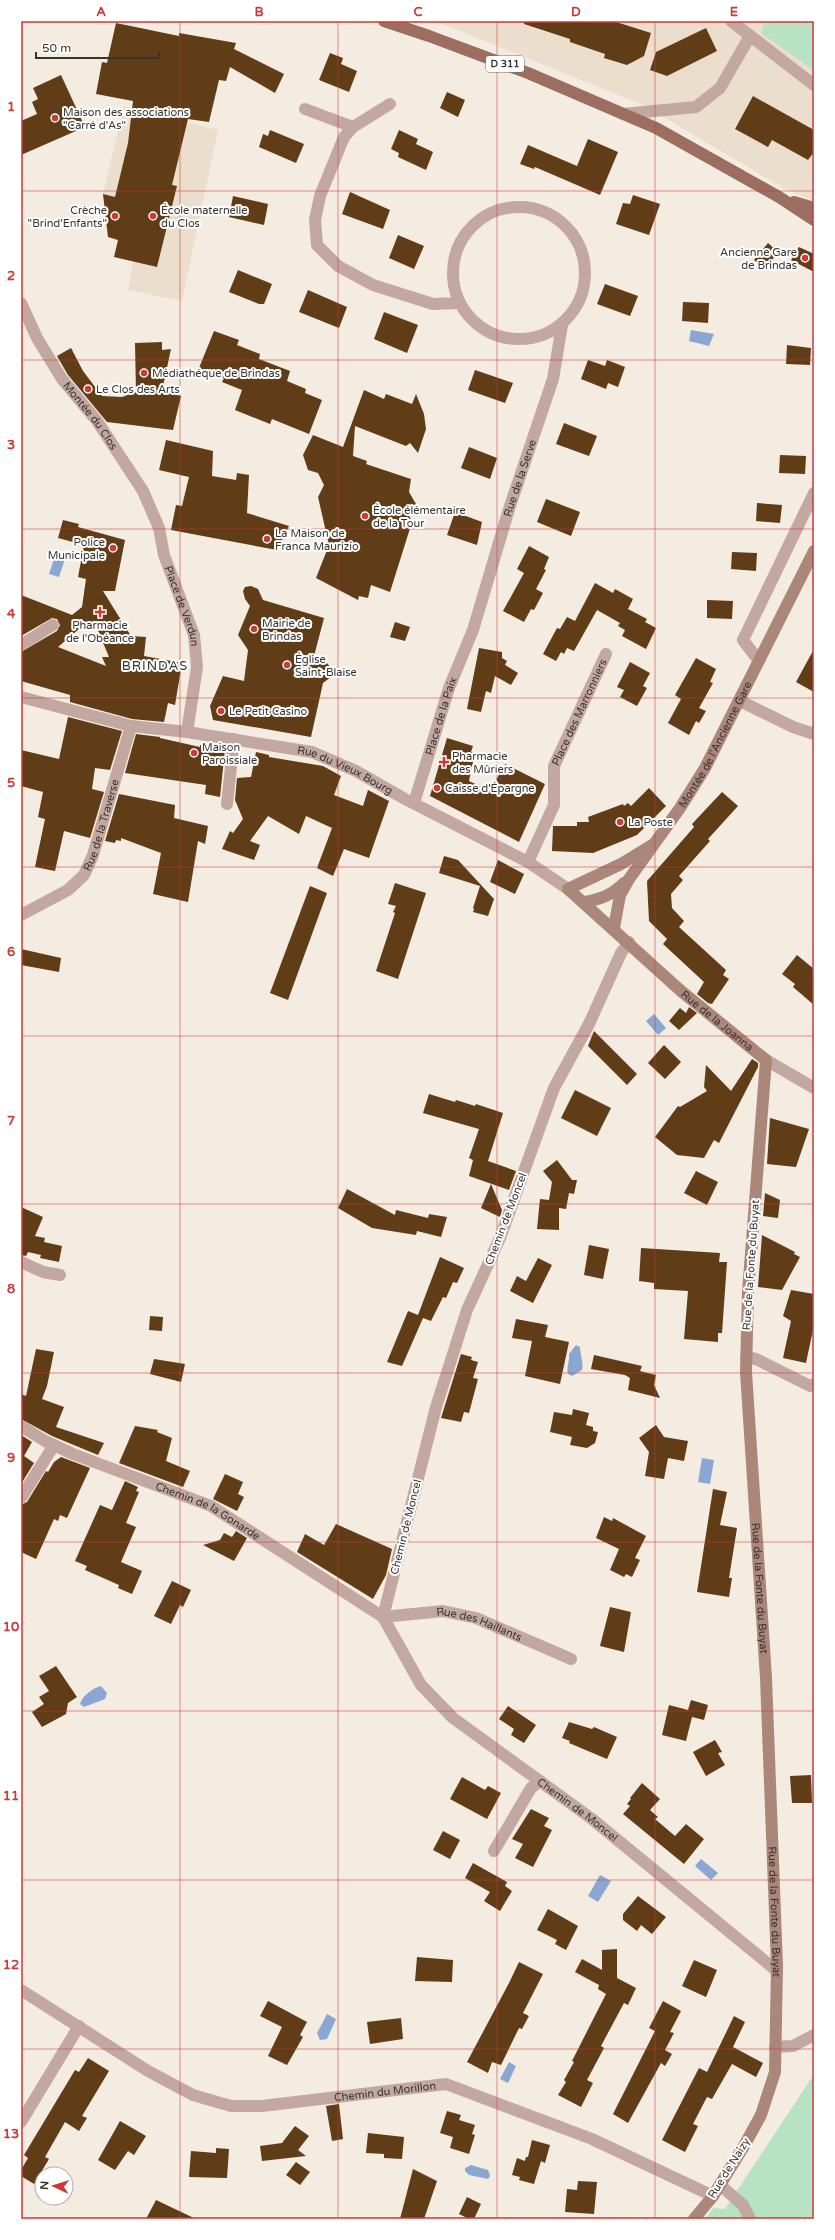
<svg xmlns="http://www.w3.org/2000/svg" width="835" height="2240" font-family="'Varela Round',sans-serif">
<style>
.built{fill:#ebdecd}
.green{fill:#b7e3c3}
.water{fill:#8aa7d3}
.building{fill:#603c17;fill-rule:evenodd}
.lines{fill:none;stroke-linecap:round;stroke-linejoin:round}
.street{stroke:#c2a8a0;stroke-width:12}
.secondary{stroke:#ab877a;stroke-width:12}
.primary{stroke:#9b6e5f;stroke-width:12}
.grid{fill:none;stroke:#c93a38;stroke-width:1;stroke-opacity:0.55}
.poi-dot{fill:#c93a38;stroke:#fff;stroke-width:1.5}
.labels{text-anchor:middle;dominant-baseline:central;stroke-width:4;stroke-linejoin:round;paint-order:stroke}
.shield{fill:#fff;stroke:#73716e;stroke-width:1}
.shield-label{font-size:10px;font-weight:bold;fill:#373430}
.poi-label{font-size:11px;fill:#373430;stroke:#fff;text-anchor:start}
.street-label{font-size:11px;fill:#373430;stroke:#fff}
.quarter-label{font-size:13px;letter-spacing:1px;fill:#373430;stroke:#fff}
.neatline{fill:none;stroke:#c93a38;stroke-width:1.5}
.grid-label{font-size:13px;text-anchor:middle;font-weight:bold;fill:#c93a38}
</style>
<rect width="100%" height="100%" fill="#f4ece1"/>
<!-- built -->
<g class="built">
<path d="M435,21h330l-3,12 52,38v130l-31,-13 -140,-83z"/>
<path d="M124,106l94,24 -36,171 -54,-11 5,-29 -19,-4 4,-17 -10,-3 -5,-43z"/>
</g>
<!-- green -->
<g class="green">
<path d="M765,21h49v50l-53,-38z"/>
<path d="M814,2074v145h-109l8,-11 12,1z"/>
</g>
<!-- water -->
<g class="water">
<path d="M691,330l23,4 -5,12 -20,-5z"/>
<path d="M56,553l10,3 -7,21 -10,-3z"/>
<path d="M654,1014l12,14 -8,7 -12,-14z"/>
<path d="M576,1345l4,2c0,7 4,17 2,23l-10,6 -4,-2c-2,-7 2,-13 1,-20z"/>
<path d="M702,1458l12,2 -4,24 -12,-2z"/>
<path d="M101,1686l6,7 -2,6 -21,8 -4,-3c2,-8 13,-16 21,-18z"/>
<path d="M701,1859l17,14 -7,7 -16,-14z"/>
<path d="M600,1875l11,6 -13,21 -10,-6z"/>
<path d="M327,2014l9,5 -9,20 -7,1 -3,-7z"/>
<path d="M509,2062l7,4 -8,17 -8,-4z"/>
<path d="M471,2165l17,5 2,6 -2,3 -19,-4 -4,-4v-3z"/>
</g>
<!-- building -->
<g class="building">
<path d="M524,21h89l38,12 -7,23 -17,9 -23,-7 1,-4 -35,-12v-3l-46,-15z"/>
<path d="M116,23l63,13v-3l57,10 -2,6 50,25 -9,19 -45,-26 -4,14 -7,-1 -10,42 -21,-3 -16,66 5,1 -20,81 -43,-10 4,-17 -10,-3 -5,-43 12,3 13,-54 5,-42 -37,-7 6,-32 5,1z"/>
<path d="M706,28l11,23 -50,25 -17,-6 6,-18z"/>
<path d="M330,53l13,5 -2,6 16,7 -8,21 -30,-12z"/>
<path d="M61,75l24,52 -64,28v-34l16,-7 -5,-12 6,-3 -5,-11z"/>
<path d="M447,92l18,8 -7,17 -18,-9z"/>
<path d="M753,96l61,34v22l-6,8 -36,-20 -4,7 -33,-18z"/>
<path d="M270,130l34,14 -8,19 -37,-16 4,-13 5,2z"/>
<path d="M399,130l19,9 -2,5 17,8 -7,18 -28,-13 1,-4 -8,-4z"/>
<path d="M588,139l30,13 -18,43 -65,-28 -1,2 -14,-5 8,-19 49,21z"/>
<path d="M350,192l40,18 -7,19 -41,-15z"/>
<path d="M633,195l27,9 -11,31 -33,-11 7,-21 7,1z"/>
<path d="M233,196l35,8 -4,21 -35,-8z"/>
<path d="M398,235l26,11 -10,23 -25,-11z"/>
<path d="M768,243l10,9 -13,17 -11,-9z"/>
<path d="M799,247l15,7v18l-23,-12z"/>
<path d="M238,270l34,14 -8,20h-5l-30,-12z"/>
<path d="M605,284l33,12 -8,20 -33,-12z"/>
<path d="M308,290l39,17 -8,21 -40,-16z"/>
<path d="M683,302l26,1 -1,20 -26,-2z"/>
<path d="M384,312l34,13 -11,28 -33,-14z"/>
<path d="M214,331l25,9 -2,5 23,9 -1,5 31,12 -3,10 19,8 -1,4 17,7 -13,34 -37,-15 -2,5 -35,-14 7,-20 -20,-8 2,-4 -25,-10z"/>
<path d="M162,342v8l9,-1 -9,42 19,5 -8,34 -66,-8 -39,-47 -11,-19 14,-8 12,23 19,25 20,1 14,-5 -1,-49z"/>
<path d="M787,345l24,3 -1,17 -24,-1z"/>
<path d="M588,360l17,6 2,-6 18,7 -7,20 -10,-4 -2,6 -25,-10z"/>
<path d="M475,370l38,13 -8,20 -37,-13z"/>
<path d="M364,390l20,9 2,-5 26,10 4,-10 8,20 2,15 -8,24 -8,-10 -4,3 -51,-20 -2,30 14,5 -1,3 45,15 -2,13 7,12 -10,5 6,13 -22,70 -19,-7 -3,13 -9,-2 -1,4 -42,-22 13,-33 -11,-48 6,-12 -6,-12 -10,-3 -5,-15 10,-20 30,12z"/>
<path d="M564,423l33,13 -8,20 -33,-12z"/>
<path d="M166,440l47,11 -1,25 24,4 1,-7 12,2 -2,38 42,13 -12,24 -106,-20 5,-25 6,1 7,-29 -30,-7z"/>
<path d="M469,447l28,11 -7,21 -29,-11z"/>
<path d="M780,455l26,1 -1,18 -26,-1z"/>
<path d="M546,499l34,13 -9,24 -34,-14z"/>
<path d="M757,503l25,2 -2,18 -24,-2z"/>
<path d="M455,512l27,10 -5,23 -30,-10z"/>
<path d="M63,520l16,4 -1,3 47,13 -10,51h-12l28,45 15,1 -2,19 38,7 -7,42 -7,-2 -4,19 -32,-3 -62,-17v-7l-49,-14v-29l36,-21 3,-6 -3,-6 -5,-1 -31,18v-41l51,20 10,-8 4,-28 -8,-2 6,-32 -26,-7zM96,626l13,31h-7l4,9 -48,-19 21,-18 10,1z"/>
<path d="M529,546l20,11 -5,12 2,1 -10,19 7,4 -9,17 -3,-1 -7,13 -21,-11 21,-38 -7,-4z"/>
<path d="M732,552l25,1 -1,18 -25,-2z"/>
<path d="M595,583l18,10 2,-4 18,10 -5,10 19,10 -2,3 11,6 -10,21 -24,-13 3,-6 -7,-4 2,-3 -23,-13 -23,41 -7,-3 -3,6 -3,-2 -5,9 -13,-7 14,-26 3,1 7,-12 8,4z"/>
<path d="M251,586l7,3 5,11 61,18 -11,42 13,2 6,7 -1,8 -8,6 -12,54 -98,-17 -3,-14 13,-30 21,5 4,-31 -10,-15 12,-29 -5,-7 -2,-8 2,-4z"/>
<path d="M707,600l26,1 -1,18 -25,-1z"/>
<path d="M395,622l15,5 -5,14 -15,-4z"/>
<path d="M479,648l23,4v6l5,3 -2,4 13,8 -7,12 -16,-9 -4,17 -5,-2 -5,21 -14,-3z"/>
<path d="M814,649v43l-18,-10z"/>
<path d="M696,658l20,11 -6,13 3,1 -14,25 7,3 -7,12 -3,-2 -7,14 -21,-12 13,-24 -6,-4z"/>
<path d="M630,662l20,11 -7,13 4,2 -10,18 -17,-9 4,-7 -7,-3z"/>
<path d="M68,717l54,14 -12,39 -15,-2 -3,21 12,3 -14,46 -26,-7 -9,40 -20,-4 10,-48 -7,-2 5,-25 -22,-6v-36l38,9z"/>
<path d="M136,734l24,3v1l40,9v-2l25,4 -5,48 -15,-3 1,-9 -81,-12z"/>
<path d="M447,738l26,8 -2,6 4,1 -6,28 21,10 15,-27 40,20 -26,58 -89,-46z"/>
<path d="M256,752l13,3v2l54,9 18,10 -7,19 29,11 5,-16 21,11 -20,57 -25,-9 -11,27 -16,-8 15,-40 -26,-12 -7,18 -31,-18 -18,25 10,4 -6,15 -32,-11 8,-18 3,2 10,-14 -8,-19 2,-22 14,-1z"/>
<path d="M649,788l17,18 -29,29 -44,18 -41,-2 1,-25h24v-4h12l-1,-5 35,-13 1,2 4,-3 3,3z"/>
<path d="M722,792l16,14 -30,33 2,2 -31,35 4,4 -12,14 1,14 12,13 -5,6 47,43 -3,5 6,4 -17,25 -4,-1 -11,-9 7,-12 -41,-38 4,-5 -18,-18 -2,-40 47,-54 -2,-3z"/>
<path d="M119,794l56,11 -1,13 34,8 -3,18 -7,-3 -10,61 -35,-8 8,-41 -40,-15v3l-5,-1 -1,3 -10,-2z"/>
<path d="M444,856l14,4 36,39 -6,17 -15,-4 1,-3 -1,-1 7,-22 -41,-13z"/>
<path d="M498,860l26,14 -9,20 -25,-12z"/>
<path d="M395,883l31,10 -28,86 -22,-8 19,-58 -2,-1 3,-6 -8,-2z"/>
<path d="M310,886l17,7 -39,107 -18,-7z"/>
<path d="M21,949l40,9 -2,14 -38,-7z"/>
<path d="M797,955l17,14v36l-21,-18 2,-3 -13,-10z"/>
<path d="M689,1007l8,6 -18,17 -10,-9 11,-13 6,5z"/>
<path d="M594,1031l43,43 -10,11 -39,-39z"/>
<path d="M664,1045l17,17 -16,17 -17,-16z"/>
<path d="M752,1059l6,4v4l-39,76 -5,-3 -10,18 -27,-3 -22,-18 23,-31 2,1 27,-16 -3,-4 2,-22 25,26z"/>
<path d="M575,1090l36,18 -14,28 -36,-18z"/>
<path d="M429,1094l26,8 1,-2 19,6 1,-2 27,9 -15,48 28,10 -7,19 -40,-14 4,-16 -4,-2 10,-29 -56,-16z"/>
<path d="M770,1118l39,11 -13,38 -29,-3z"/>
<path d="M557,1160l15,20h5l-3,14 -5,-1 -3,16 -7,-1v22l-22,-1 3,-30 9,1 3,-18 -9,-11z"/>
<path d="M696,1171l22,11 -11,23 -23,-12z"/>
<path d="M491,1184l11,26 -2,7 -19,-9z"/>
<path d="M347,1189l48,26 1,-5 32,8 1,-4 18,3 -6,20 -24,-6 -1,4 -44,-7 -34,-20z"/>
<path d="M765,1193l15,7 -2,18 -15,-2z"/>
<path d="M21,1207l22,10 -8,19 10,2 -1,4 18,4 -3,16 -19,-4 1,-3 -13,-3 -2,4 -5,-1z"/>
<path d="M762,1235l33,17 -1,2 6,3 -18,33 -24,-3z"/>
<path d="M589,1245l20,4 -6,30 -19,-4z"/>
<path d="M641,1248l79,5 -1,9h8l-5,71h-4v9l-34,-3 4,-48 -34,-2v-6l-15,-2z"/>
<path d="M440,1257l24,11 -7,15 -4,-1 -7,16 -3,-1 -12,24 -8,-3 -21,48 -15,-4 21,-51 10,4z"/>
<path d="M538,1258l14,7 -19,38 -23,-12 7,-15 9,5z"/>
<path d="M791,1290l23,4v31l-8,38 -23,-5 8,-37 -8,-5z"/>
<path d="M150,1316l13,1 -1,14 -13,-1z"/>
<path d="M516,1319l32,6 -3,12 24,5 -9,42 -35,-8 7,-35 -20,-3z"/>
<path d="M36,1349l18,3 -7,34 -5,13 22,8 -8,20 48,16 -6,12 -46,-19 -31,-17v-25l5,2z"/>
<path d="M461,1354l11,3 -1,3 7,2 -5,16 5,1 -9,34 -5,-1 -3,10 -20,-4z"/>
<path d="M594,1355l48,11 -2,5 16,4 -2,10 6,13 -32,-8 2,-12 -5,-3 -34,-6z"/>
<path d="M154,1359l31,5 -4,18 -31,-8z"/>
<path d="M573,1409l16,4 -3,12 7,2v4l5,1 -3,11 -8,5 -17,-3 2,-8 -22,-5 4,-20 18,3z"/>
<path d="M656,1425l8,12 24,4 -4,20 -16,-3 -4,21 -19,-3 4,-24 -10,-14z"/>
<path d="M135,1426l23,4 -1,2 15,6 -6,23 24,10 -7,16 -64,-24z"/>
<path d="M21,1435l11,7 -8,14 10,7 -13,21z"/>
<path d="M61,1457l29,11 -23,50 -7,-3 -2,6 -4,-2 -18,40 -15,-7v-47l6,-3 19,-31 2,1 6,-10z"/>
<path d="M225,1474l18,8 -5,12 6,3 -7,14 -24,-12z"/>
<path d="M125,1481l13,6 -2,4 3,1 -13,31 10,4 -15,35 21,9 -10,23 -14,-6 1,-3 -34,-15 2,-4 -12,-5 25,-56 12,5z"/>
<path d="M713,1489l14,3 -7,33 17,3 -8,50h3l-3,19 -32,-5z"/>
<path d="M604,1517l8,4 1,-3 33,18 -11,22 5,2 -8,17 -6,-3 -2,3 -14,-7 9,-21 -23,-11z"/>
<path d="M336,1524l56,25 -6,26 -13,24 -76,-47 8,-18 19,11z"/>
<path d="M236,1531l11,7 -13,23 -31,-16 17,-5 4,-7 8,4z"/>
<path d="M172,1581l19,9 -8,17 -3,-2 -9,19 -17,-8z"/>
<path d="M610,1607l21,5 -7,40 -24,-6z"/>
<path d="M56,1666l21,31 -9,6 -2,11 -24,13 -10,-15 12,-8 -5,-7 10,-6 -10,-15z"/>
<path d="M691,1700l17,5 -4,15 -12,-3 -6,24 -24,-6 7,-30 19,5z"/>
<path d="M508,1706l28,19 -12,18 -13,-8 3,-6 -15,-10z"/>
<path d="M569,1722l23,7 2,-2 23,10 -10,22 -38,-16 1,-2 -8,-3z"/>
<path d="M715,1740l7,12 -4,1 7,12 -19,11 -13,-24z"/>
<path d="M811,1775l1,28h-20l-2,-27z"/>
<path d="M462,1777l23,13 3,-4 13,7 -14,26 -37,-20z"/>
<path d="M642,1783l18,16 -10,11 8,7 -3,2 20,17 11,-12 18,15 -20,25 -61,-50 7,-8 -3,-2 4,-5 -1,-1z"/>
<path d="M531,1809l18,9 -5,8 8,4 -19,37 -18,-9 8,-14 -11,-5z"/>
<path d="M443,1831l17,9 -10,19 -17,-9z"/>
<path d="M473,1863l34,19 -2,4 7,5 -12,20 -16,-10 6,-9 -25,-14z"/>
<path d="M638,1896l28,21 -14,17 -11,-9 -4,6 -14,-11v-6z"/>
<path d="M548,1909l30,17 -12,24 -11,-6 2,-4 -20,-10z"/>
<path d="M617,1949v29l19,10 -8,17 -4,-2 -23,43 3,2 -17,32 6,3 -12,24 -23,-12 8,-13 -2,-2 10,-18 -2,-1 34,-67 -8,-5 1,-4 -24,-13 7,-13 20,11v-20z"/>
<path d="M417,1957l36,3 -1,22 -37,-1z"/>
<path d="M694,1960l23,10 -11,27 -24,-11z"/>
<path d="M519,1962l24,12 -20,39 6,3 -7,13 -3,-1 -18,37 -9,-3 -4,11 -21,-11 42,-79z"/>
<path d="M268,2001l39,21 -7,13 3,2 -16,28 -19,-9 14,-29 -22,-11z"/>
<path d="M663,2001l18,10 -11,21 4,1 -9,17 7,4 -7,12 -4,-3 -33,60 -15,-9 42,-83 -6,-3z"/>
<path d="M734,2016l11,6 -12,25 30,16 -7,14 -24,-13 -20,35 -5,-2 -14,27 5,2 -13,26 -23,-12 37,-72 8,4z"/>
<path d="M401,2018l2,21 -33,5 -3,-22z"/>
<path d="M88,2058l21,13 -27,45 5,2 -8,13 -14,-9 -20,35 4,2 -15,25 -13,-8v-6l7,-12 -4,-3 51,-85 4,2z"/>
<path d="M339,2104l4,35 -11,2 -6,-35z"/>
<path d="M447,2111l14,4 -2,5 16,5 -3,9 3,1 -6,19 -19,-6 3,-11 -13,-4z"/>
<path d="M120,2121l26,15 -12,19 -6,-4 -13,19 -17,-10z"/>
<path d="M295,2126l14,10 -11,14 8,6 -44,5 -2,-15 22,-3z"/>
<path d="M368,2133l36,4 -2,22 -18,-1v-4l-18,-1z"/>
<path d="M532,2140l18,5 -5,18 -4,-2 -7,23 -15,-4 1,-3 -8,-2 5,-17 8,3 1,-4h2z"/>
<path d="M216,2148l13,1 -2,29 -38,-1 2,-26 25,2z"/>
<path d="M296,2162l14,10 -10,13 -14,-10z"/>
<path d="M413,2169l24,12 -13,38h-24z"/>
<path d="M578,2181l19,1 -3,32 -29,-2 2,-23 10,1z"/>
<path d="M467,2197l14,7 -7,15h-5l-10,-5z"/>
<path d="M156,2200l40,19h-50z"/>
</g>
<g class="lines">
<!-- street -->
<g class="street">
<path d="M731,21l83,64"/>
<path d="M390,104l-37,23 -9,10 -24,59 -5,24 2,25 21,21 35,19 60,19 26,-1"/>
<path d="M305,109l48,18"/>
<path d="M623,114l73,-7 24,-19 30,-52"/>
<circle cx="519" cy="273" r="66"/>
<path id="s1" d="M21,303l16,35 25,41 35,42 46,70 16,37 5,27 30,80 3,32 -10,65"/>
<path d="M21,645l32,-20"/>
<path d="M759,661l-16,-21 71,-147"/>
<path id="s2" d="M21,697l110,29 56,6 125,20 44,19 49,28 123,63 40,27"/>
<path d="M740,701l53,26 21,7"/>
<path id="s3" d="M414,803l35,-115 24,-58 36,-121 44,-130 9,-54"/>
<path d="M227,804l7,-65"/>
<path id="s4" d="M528,862l26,-57v-39l52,-112"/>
<path id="s5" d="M21,915l47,-25 16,-15 9,-20 38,-129"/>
<path id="s6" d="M629,942l-8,11 -32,71 -35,64 -54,150 -33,72 -31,97 -53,210 38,68 32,33 139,101 185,152"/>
<path d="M766,1060l48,28"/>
<path d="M21,1262l22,10 17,3"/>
<path d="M746,1357l10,2 54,27 4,-2"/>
<path id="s7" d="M21,1426l24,15 28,13 138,52 172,111 60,-6 33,7 95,41"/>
<path d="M21,1498l33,-53"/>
<path d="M494,1851l37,-63 9,-7"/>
<path id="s8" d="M21,1990l127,81 45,24 38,11h31l184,-22 146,55 121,57"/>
<path d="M775,2047l18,-1 21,-11"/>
<path d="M21,2122l58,-96"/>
<path d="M720,2185l23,20 7,14"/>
</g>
<!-- secondary -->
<g class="secondary">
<path id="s9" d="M652,845l-31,19 -53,25 113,102 85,69 -18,232 -2,80 20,306 11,288 -2,106 -14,43 -17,31 -31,50 -19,23"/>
<path d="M585,902c16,-3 27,-7 39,-19"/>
<path id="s10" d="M614,928l6,-33 9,-16 51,-71 25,-40 109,-217"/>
</g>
<!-- primary -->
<g class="primary">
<path d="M384,21l45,15 99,37 128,55 123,69 35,23"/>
<path d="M794,202l20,6"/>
</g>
</g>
<!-- grid -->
<path class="grid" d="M180,21v2198M338,21v2198M497,21v2198M655,21v2198M21,191h793M21,360h793M21,529h793M21,698h793M21,867h793M21,1036h793M21,1204h793M21,1373h793M21,1542h793M21,1711h793M21,1880h793M21,2049h793"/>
<!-- markers -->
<g class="poi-dot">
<circle cx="55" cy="118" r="4"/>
<circle cx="115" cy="216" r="4"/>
<circle cx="153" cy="216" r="4"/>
<circle cx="805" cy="258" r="4"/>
<circle cx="144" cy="373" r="4"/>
<circle cx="88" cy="389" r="4"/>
<circle cx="365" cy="516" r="4"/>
<circle cx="267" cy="539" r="4"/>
<circle cx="113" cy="548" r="4"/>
<path d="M98 606h4v4h4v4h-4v4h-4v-4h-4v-4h4z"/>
<circle cx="254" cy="629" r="4"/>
<circle cx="287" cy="665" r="4"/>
<circle cx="221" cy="711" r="4"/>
<circle cx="194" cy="753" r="4"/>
<path d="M442 756h4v4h4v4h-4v4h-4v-4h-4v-4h4z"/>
<circle cx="437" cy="788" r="4"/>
<circle cx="620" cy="822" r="4"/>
</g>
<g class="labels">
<!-- shield labels -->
<rect class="shield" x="486" y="56" width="38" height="16" rx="3"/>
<g class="shield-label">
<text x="505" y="64">D 311</text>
</g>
<!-- poi labels -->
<g class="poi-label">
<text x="63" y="112">Maison des associations<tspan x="63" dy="13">"Carré d'As"</tspan></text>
<text x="107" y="210" text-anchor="end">Crèche<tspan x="107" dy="13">"Brind'Enfants"</tspan></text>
<text x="161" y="210">École maternelle<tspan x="161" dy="13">du Clos</tspan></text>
<text x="797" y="252" text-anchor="end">Ancienne Gare<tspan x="797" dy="13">de Brindas</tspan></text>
<text x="152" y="373">Médiathéque de Brindas</text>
<text x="96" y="389">Le Clos des Arts</text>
<text x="373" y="510">École élémentaire<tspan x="373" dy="13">de la Tour</tspan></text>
<text x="275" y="533">La Maison de<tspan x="275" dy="13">Franca Maurizio</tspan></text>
<text x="105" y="542" text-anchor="end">Police<tspan x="105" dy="13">Municipale</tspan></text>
<text x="262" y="623">Mairie de<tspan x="262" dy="13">Brindas</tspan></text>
<text x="100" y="625" text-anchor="middle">Pharmacie<tspan x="100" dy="13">de l'Obéance</tspan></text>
<text x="295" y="659">Église<tspan x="295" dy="13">Saint-Blaise</tspan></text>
<text x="229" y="711">Le Petit Casino</text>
<text x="202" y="747">Maison<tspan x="202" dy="13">Paroissiale</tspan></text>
<text x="452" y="756">Pharmacie<tspan x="452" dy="13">des Mûriers</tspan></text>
<text x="445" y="788">Caisse d'Épargne</text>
<text x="628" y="822">La Poste</text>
</g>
<!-- street labels -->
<g class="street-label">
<text stroke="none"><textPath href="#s1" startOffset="133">Montée du Clos</textPath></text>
<text stroke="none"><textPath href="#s3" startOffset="342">Rue de la Serve</textPath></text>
<text stroke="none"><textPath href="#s1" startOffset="347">Place de Verdun</textPath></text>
<text stroke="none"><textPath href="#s4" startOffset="161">Place des Marronniers</textPath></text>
<text stroke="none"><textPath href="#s3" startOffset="91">Place de la Paix</textPath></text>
<text stroke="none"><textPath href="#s10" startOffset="212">Montée de l'Ancienne Gare</textPath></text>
<text stroke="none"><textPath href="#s2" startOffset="334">Rue du Vieux Bourg</textPath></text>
<text stroke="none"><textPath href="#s5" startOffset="128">Rue de la Traverse</textPath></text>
<text stroke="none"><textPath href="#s9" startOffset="294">Rue de la Joanna</textPath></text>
<text transform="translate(506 1219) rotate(-69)">Chemin de Moncel</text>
<text transform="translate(751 1265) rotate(-86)">Rue de la Fonte du Buyat</text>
<text stroke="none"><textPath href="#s7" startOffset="206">Chemin de la Gonarde</textPath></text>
<text transform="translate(406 1527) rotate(-76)">Chemin de Moncel</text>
<text stroke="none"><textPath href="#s9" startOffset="886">Rue de la Fonte du Buyat</textPath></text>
<text stroke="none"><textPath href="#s7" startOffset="510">Rue des Haillants</textPath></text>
<text stroke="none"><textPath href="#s6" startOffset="1000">Chemin de Moncel</textPath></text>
<text stroke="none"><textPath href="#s9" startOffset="1210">Rue de la Fonte du Buyat</textPath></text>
<text stroke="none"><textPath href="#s8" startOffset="396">Chemin du Morillon</textPath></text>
<text transform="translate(729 2168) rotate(-58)">Rue de Naizy</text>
</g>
<!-- quarter labels -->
<g class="quarter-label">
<text x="155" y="666">BRINDAS</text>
</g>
</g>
<!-- border -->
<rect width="835" height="2240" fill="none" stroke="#ffffff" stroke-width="44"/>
<!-- north arrow -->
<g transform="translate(54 2186) rotate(274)"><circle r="19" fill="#ffffff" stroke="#afaeac"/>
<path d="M0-3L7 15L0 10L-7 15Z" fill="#c93a38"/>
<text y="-6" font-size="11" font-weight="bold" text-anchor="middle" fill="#373430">N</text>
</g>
<!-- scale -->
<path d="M36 52v6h123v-6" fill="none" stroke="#373430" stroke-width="2"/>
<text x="42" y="52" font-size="12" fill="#373430" stroke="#ffffff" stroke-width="3" paint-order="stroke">50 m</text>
<rect x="22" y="22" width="791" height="2196" class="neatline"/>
<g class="grid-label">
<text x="101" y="16">A</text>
<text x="259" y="16">B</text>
<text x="418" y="16">C</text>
<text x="576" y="16">D</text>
<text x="734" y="16">E</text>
<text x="11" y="111">1</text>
<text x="11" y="280">2</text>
<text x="11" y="449">3</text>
<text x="11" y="618">4</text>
<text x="11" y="787">5</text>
<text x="11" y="956">6</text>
<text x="11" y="1125">7</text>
<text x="11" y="1293">8</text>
<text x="11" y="1462">9</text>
<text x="11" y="1631">10</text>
<text x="11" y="1800">11</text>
<text x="11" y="1969">12</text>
<text x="11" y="2138">13</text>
</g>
</svg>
